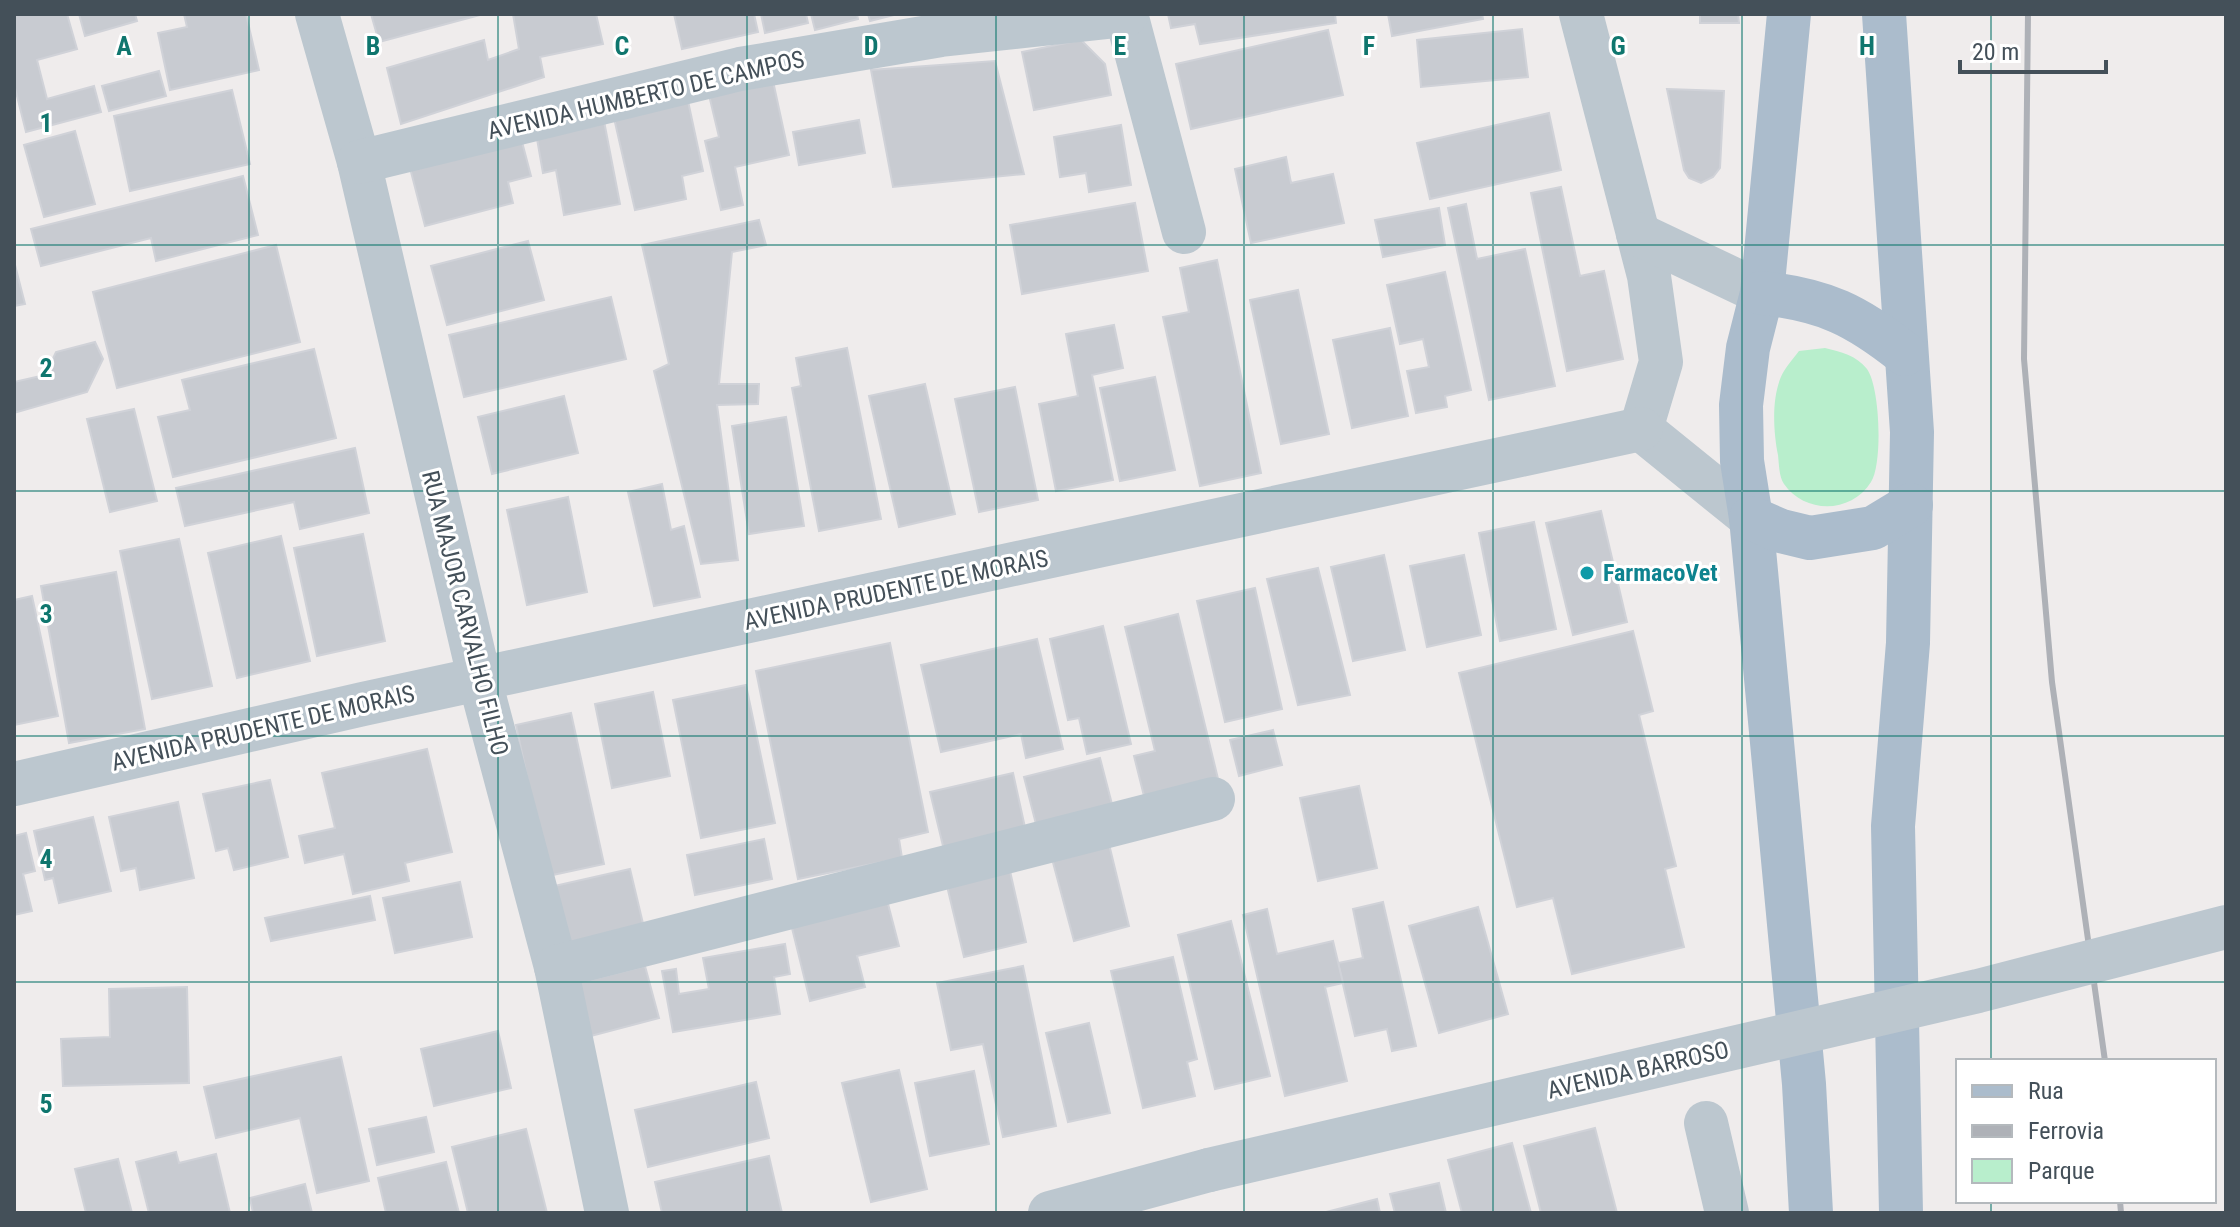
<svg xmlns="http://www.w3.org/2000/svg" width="2240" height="1227" font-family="'Roboto Condensed',sans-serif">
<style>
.green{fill:#b8eecc}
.building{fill:#c8cbd1;stroke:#d0d2d8;stroke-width:2}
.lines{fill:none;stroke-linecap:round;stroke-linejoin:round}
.minor{stroke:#bcc7cf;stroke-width:44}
.major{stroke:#abbccc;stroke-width:44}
.rail{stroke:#aeb1b7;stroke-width:6}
.minor-bridge{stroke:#bcc7cf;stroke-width:44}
.grid{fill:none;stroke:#0f766e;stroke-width:2;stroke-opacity:0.55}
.culture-dot{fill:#0f9aa8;stroke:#fff;stroke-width:3}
.labels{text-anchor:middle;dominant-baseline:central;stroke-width:6;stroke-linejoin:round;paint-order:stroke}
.street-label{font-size:24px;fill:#445059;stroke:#fff}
.culture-label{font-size:24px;font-weight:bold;fill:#0d838f;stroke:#fff;text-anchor:start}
.grid-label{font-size:26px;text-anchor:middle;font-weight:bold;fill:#0f766e;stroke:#fff;stroke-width:6;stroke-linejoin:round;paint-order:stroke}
</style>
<rect width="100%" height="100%" fill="#efecec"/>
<!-- green -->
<path class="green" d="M1825,348c16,4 31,7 42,21 13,18 16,94 4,113 -20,32 -66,32 -87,2 -5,-7 -5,-20 -6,-29 -5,-25 -7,-62 6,-84 4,-7 10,-13 15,-20z"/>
<!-- building -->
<g class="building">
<path d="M14,14h53l10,35 -40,11 10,39 47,-13 7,26 -75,20 -12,-48z"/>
<path d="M79,14h56l2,7 -52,15z"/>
<path d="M184,14h62l13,56 -89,20 -12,-57 29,-6z"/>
<path d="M371,14h109v1l-101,27z"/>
<path d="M513,14h83l7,30 -63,13 4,20 -143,47 -14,-56 97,-28 4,20 31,-11z"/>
<path d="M674,14h80l4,18 -76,17z"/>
<path d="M761,14h45l2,9 -43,10z"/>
<path d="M811,14h46l1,5 -43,11z"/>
<path d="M868,14h26v1l-24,6z"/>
<path d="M1168,14h167l1,9 -136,21 -5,-20 -24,4z"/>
<path d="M1388,14h94l1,5 -91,17z"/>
<path d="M1700,14h38l1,9h-39z"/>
<path d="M1522,29l6,48 -107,10 -4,-47z"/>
<path d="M1328,30l15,65 -152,34 -15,-65z"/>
<path d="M1081,40l24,24 6,31 -77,15 -12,-58z"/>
<path d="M995,61l29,113 -131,13 -22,-117z"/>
<path d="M159,71l7,25 -57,15 -7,-25z"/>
<path d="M773,81l16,74 -54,12 8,38 -22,5 -16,-69 14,-4 -10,-42z"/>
<path d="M1667,89l57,2 -4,77 -7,9 -12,6 -12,-5 -5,-8z"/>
<path d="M232,90l18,74 -120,27 -16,-75z"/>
<path d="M688,101l15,70 -21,5 4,23 -51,11 -21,-92z"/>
<path d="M1549,113l12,57 -131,29 -13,-56z"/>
<path d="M859,120l6,33 -66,12 -6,-33z"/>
<path d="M604,121l16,83 -56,11 -8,-45 -13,3 -7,-40z"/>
<path d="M1121,125l10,60 -42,7 -3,-19 -26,4 -6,-40z"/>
<path d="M75,131l20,73 -51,13 -20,-72z"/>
<path d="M521,138l10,38 -23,6 5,21 -88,23 -15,-58z"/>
<path d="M1286,157l5,26 42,-9 11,49 -93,20 -16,-74z"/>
<path d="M243,176l15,59 -102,26 -5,-23 -110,28 -10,-37z"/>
<path d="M1561,187l19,89 24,-5 19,88 -56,12 -36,-178z"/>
<path d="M1135,203l13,68 -126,23 -12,-69z"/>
<path d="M1466,204l11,55 48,-10 30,137 -66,14 -41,-192z"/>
<path d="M1439,208l6,37 -62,12 -8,-37z"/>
<path d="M759,220l7,25 -34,7 -13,132h40l-1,20 -41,1 21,155 -37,4 -47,-193 15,-7 -27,-119z"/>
<path d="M528,241l16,59 -97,25 -16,-59z"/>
<path d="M276,245l24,97 -183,46 -24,-96z"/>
<path d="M1217,260l44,213 -61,13 -37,-169 26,-5 -9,-44z"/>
<path d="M14,261l11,43 -11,2z"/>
<path d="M1445,272l26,118 -26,6 2,11 -31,6 -9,-42 22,-4 -6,-28 -23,5 -13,-59z"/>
<path d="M1298,290l31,144 -48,10 -31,-144z"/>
<path d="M611,297l15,62 -162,38 -15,-62z"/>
<path d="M1114,325l9,43 -31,7 21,105 -57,11 -17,-87 39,-8 -12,-62z"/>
<path d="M1390,328l18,88 -56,12 -19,-88z"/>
<path d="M95,342l8,17 -16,33 -73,21v-31l31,-7 11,-23z"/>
<path d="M847,348l34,171 -62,12 -27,-143 9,-2 -5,-28z"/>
<path d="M314,349l22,89 -163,39 -15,-60 32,-7 -8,-30z"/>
<path d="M1155,377l20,93 -55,11 -20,-93z"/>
<path d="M925,384l30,130 -56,13 -30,-131z"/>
<path d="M1015,387l23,113 -59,12 -24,-113z"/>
<path d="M564,396l14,57 -86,21 -14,-57z"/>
<path d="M134,409l23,92 -47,11 -23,-93z"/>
<path d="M786,417l18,109 -55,8 -17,-108z"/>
<path d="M355,448l14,65 -69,16 -6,-27 -109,24 -9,-38z"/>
<path d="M662,484l9,46 13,-4 16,71 -46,9 -26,-114z"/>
<path d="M568,497l19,95 -60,13 -20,-95z"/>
<path d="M1601,511l26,111 -54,13 -27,-112z"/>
<path d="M1534,522l22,107 -56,12 -21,-108z"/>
<path d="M363,534l22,107 -68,15 -23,-108z"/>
<path d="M281,536l29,125 -73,17 -29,-125z"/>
<path d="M179,539l33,147 -60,13 -32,-148z"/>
<path d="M1384,555l21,95 -52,11 -22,-94z"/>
<path d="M1464,555l17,80 -54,12 -17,-81z"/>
<path d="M1318,568l32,127 -52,10 -31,-126z"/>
<path d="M116,572l29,157 -76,14 -28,-157z"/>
<path d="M1255,588l27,121 -57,13 -28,-121z"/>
<path d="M32,596l26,120 -44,9v-125z"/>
<path d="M1178,614l42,173 -74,17 -12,-48 21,-5 -30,-124z"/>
<path d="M1103,626l28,118 -44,10 -8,-36 -11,2 -18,-81z"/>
<path d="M1633,631l20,80 -14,4 37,151 -11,3 19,78 -112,27 -19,-76 -36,9 -58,-234z"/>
<path d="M1037,639l26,110 -37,9 -5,-24 -80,18 -20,-87z"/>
<path d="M890,643l38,189 -29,7 3,19 -104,21 -42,-208z"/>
<path d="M746,685l29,138 -74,15 -28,-138z"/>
<path d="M653,692l17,84 -58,12 -17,-84z"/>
<path d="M571,713l33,151 -56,12 -32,-151z"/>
<path d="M1273,730l9,35 -43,11 -9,-36z"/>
<path d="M427,749l25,103 -47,11 4,18 -56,13 -9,-40 -39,9 -6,-27 36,-8 -13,-55z"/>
<path d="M1100,758l13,50 -76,20 -13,-51z"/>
<path d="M1013,773l13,59 -82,18 -14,-58z"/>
<path d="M270,780l18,77 -54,13 -6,-22 -12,3 -13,-57z"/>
<path d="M1359,786l18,82 -59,13 -18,-83z"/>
<path d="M178,802l16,76 -54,12 -4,-22 -15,3 -12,-54z"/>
<path d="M93,817l18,74 -52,12 -6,-25 -8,2 -11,-49z"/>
<path d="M26,833l9,38 -12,3 9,37 -18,4v-79z"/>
<path d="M764,839l8,40 -77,16 -8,-40z"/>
<path d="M1108,840l21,86 -55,15 -23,-86z"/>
<path d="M630,869l15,63 -80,18 -15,-63z"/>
<path d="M1010,871l16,71 -62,15 -17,-71z"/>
<path d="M460,882l12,55 -77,16 -12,-55z"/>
<path d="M370,896l5,24 -104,21 -6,-23z"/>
<path d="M887,900l12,46 -42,10 8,31 -55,14 -19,-77z"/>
<path d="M1383,902l33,144 -24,5 -5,-22 -32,7 -17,-73 25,-5 -10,-49z"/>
<path d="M1478,907l30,107 -69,19 -30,-107z"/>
<path d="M1267,909l10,45 56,-13 10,42 -18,4 22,94 -62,15 -42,-181z"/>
<path d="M1231,921l39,155 -55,13 -37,-154z"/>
<path d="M785,944l5,30 -16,3 6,37 -107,18 -11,-61 14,-2 3,25 30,-5 -6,-31z"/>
<path d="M1173,957l24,102 -10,3 8,34 -52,12 -32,-137z"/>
<path d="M645,966l14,52 -72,19 -13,-53z"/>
<path d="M1023,966l33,160 -53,11 -20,-93 -32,6 -14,-67z"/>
<path d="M187,987l2,96 -126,3 -2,-47 49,-2 -1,-48z"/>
<path d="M1089,1023l21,90 -42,9 -22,-89z"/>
<path d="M498,1031l13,57 -77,18 -13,-57z"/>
<path d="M341,1057l28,124 -52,12 -17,-75 -84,20 -12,-51z"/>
<path d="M899,1070l28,119 -56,13 -29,-119z"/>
<path d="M974,1071l15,73 -59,12 -15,-73z"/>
<path d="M756,1082l13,56 -121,29 -13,-57z"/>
<path d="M426,1117l8,35 -57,13 -8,-36z"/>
<path d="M1595,1128l22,85h-76l-17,-67z"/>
<path d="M526,1129l21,84h-79l-16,-66z"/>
<path d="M1512,1143l19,70h-69l-14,-53z"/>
<path d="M176,1152l3,11 37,-9 14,59h-81l-13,-51z"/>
<path d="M769,1156l13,57h-120l-7,-31z"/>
<path d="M118,1159l14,54h-46l-11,-44z"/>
<path d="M446,1162l13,51h-73l-8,-35z"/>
<path d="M1439,1183l7,30h-51l-5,-19z"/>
<path d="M305,1184l7,29h-59l-3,-15z"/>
<path d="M1377,1199l3,14h-53l-1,-1z"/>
</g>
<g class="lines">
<!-- minor -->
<g class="minor">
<path d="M317,14l42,148 121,519 76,286 51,246"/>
<path d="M1126,14l58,218"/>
<path d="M1581,14l68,262 12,86 -20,67"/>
<path d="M359,162l381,-93 201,-34 185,-20"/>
<path d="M1638,234l124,59"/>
<path d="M1641,429l110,89"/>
<path d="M14,784l349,-80 1278,-275"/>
<path d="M556,967l657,-168"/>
<path d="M1706,1123l21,90"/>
<path d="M1050,1213l159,-43"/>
</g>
<!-- major -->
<g class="major">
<path d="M1789,14l-27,279 -14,55 -7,57 1,56 9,57 53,566 7,129"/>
<path d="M1884,14l28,418 -4,211 -15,183 8,387"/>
<path d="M1762,293c63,7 94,22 143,61"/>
<path d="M1751,518l30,13 29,7 63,-10 38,-23"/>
</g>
<!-- rail -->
<g class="rail">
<path d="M2028,14l-4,345 28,323 53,379"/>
<path d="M2120,1201l1,12"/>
</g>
<!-- minor-bridge -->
<path class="minor-bridge" d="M1209,1170l769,-179 248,-64"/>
</g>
<!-- grid -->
<path class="grid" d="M249,14v1199M498,14v1199M747,14v1199M996,14v1199M1244,14v1199M1493,14v1199M1742,14v1199M1991,14v1047M14,245h2212M14,491h2212M14,736h2212M14,982h2212M1991,1201v12"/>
<!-- markers -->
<circle class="culture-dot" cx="1587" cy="573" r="8"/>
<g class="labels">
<!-- street labels -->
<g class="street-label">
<text transform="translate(646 95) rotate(-13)">AVENIDA HUMBERTO DE CAMPOS</text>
<text transform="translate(896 590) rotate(-12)">AVENIDA PRUDENTE DE MORAIS</text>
<text transform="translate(465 613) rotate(76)">RUA MAJOR CARVALHO FILHO</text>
<text transform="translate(263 728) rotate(-13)">AVENIDA PRUDENTE DE MORAIS</text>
<text transform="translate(1638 1070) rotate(-13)">AVENIDA BARROSO</text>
</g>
<!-- culture labels -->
<g class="culture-label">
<text x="1603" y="573">FarmacoVet</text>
</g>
</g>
<g class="grid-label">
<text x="124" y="55">A</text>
<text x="373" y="55">B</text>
<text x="622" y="55">C</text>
<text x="871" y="55">D</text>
<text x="1120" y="55">E</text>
<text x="1369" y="55">F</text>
<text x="1618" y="55">G</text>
<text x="1867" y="55">H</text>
<text x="46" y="132">1</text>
<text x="46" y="377">2</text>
<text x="46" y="623">3</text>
<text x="46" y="868">4</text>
<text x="46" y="1113">5</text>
</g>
<!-- border -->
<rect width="2240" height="1227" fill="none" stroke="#445059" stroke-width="32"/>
<!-- legend -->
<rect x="1956" y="1059" width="260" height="144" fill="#ffffff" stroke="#b4b9bd" stroke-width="2"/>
<rect x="1972" y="1085" width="40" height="12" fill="#abbccc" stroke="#b4b9bd" stroke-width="2"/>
<text x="2028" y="1099" font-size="24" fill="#445059">Rua</text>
<rect x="1972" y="1125" width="40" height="12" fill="#aeb1b7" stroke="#b4b9bd" stroke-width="2"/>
<text x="2028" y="1139" font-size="24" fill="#445059">Ferrovia</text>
<rect x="1972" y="1159" width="40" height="24" fill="#b8eecc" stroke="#b4b9bd" stroke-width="2"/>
<text x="2028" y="1179" font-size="24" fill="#445059">Parque</text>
<!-- scale -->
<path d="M1960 60v12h146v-12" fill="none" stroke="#445059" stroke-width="4"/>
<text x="1972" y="60" font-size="24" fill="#445059" stroke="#ffffff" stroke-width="6" paint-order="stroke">20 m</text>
</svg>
